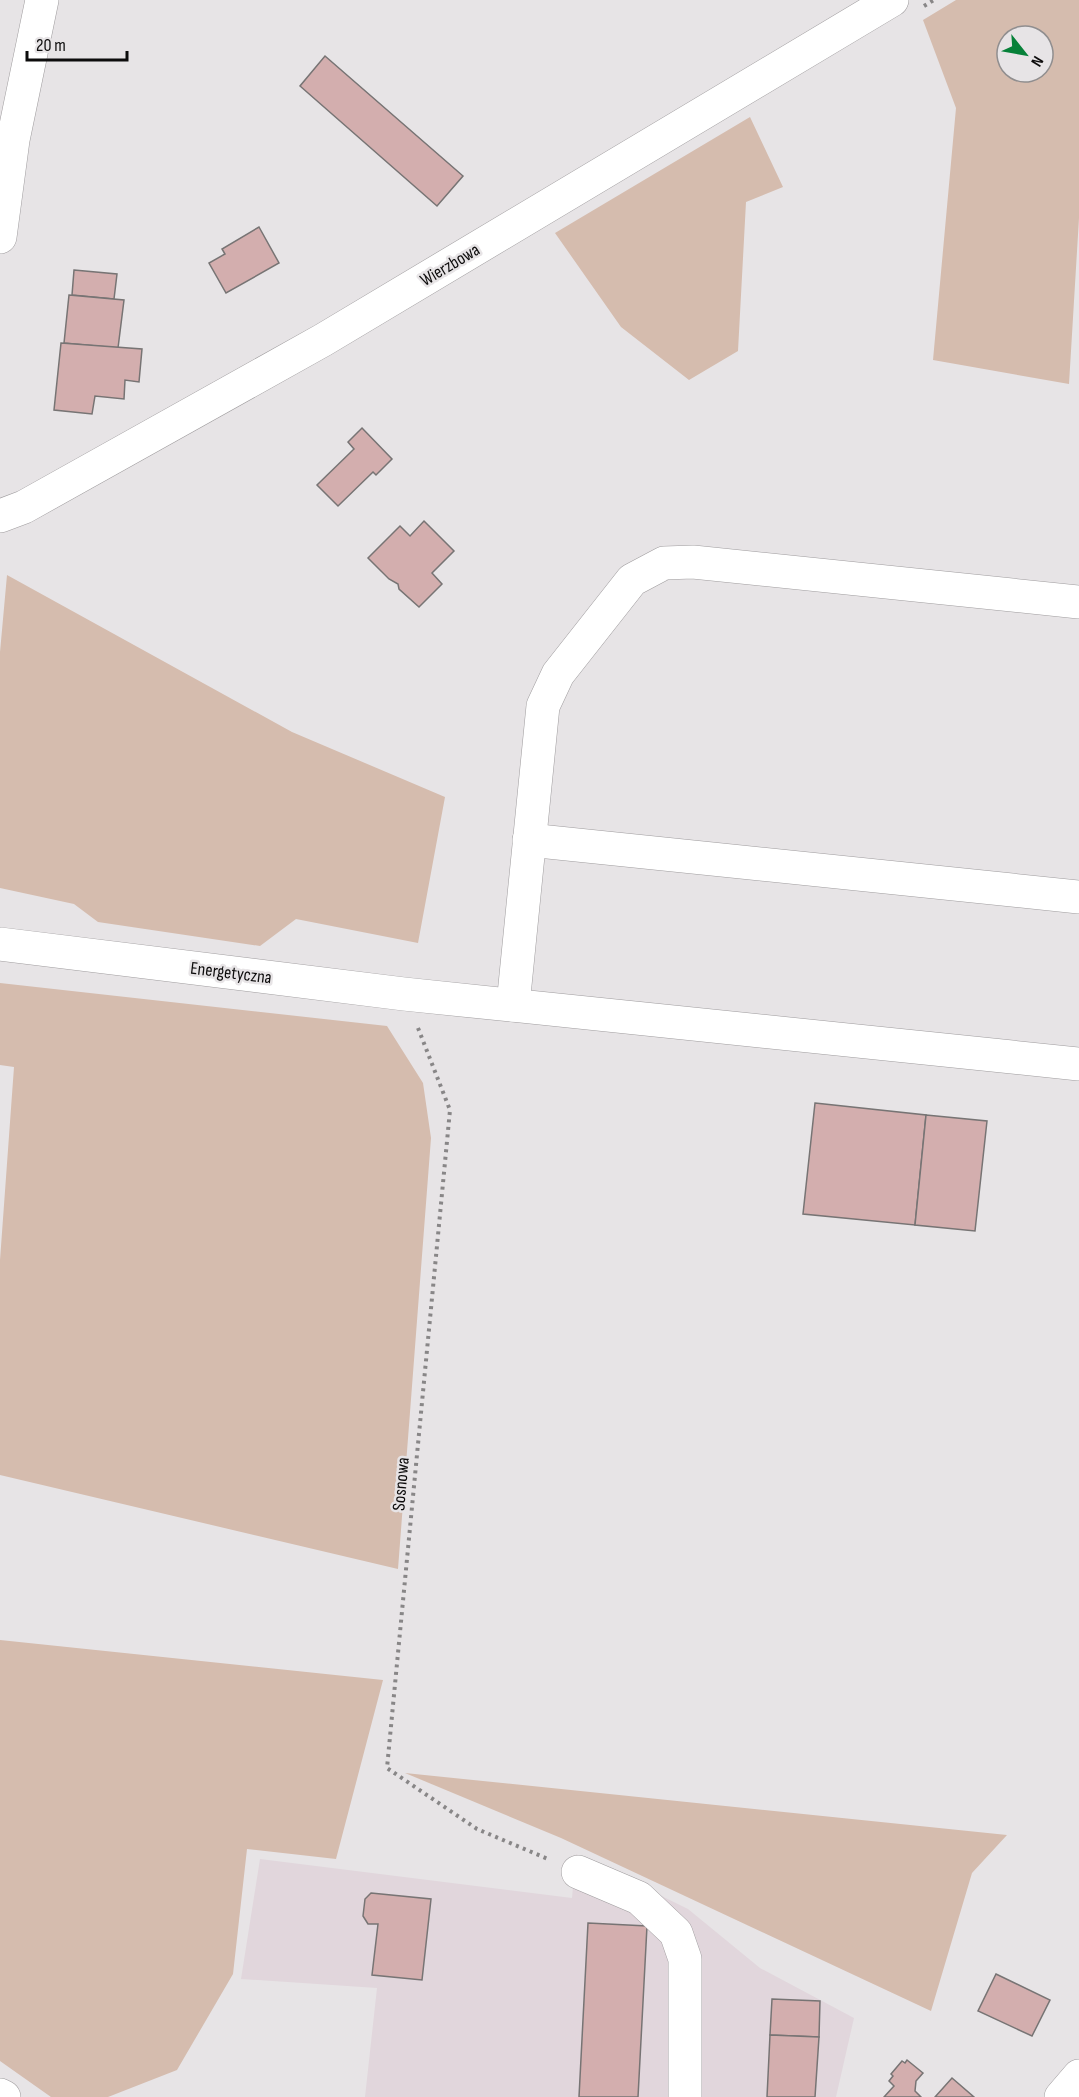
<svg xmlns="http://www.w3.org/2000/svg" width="1079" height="2097" font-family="'Sofia Sans Condensed',sans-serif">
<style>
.built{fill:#e1d6dc}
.green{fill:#d5bcae;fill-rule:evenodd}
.building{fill:#d3aeae;stroke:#777474;stroke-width:1.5}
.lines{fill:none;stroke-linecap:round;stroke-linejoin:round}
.minor-casing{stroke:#9f9c9e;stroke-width:34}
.path{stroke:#888687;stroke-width:4;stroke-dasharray:3 4.5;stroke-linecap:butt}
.minor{stroke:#fff;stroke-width:33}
.labels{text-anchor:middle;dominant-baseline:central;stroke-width:5;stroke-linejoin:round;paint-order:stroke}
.street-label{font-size:18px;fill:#0d0c0c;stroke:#e7e4e6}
</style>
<rect width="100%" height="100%" fill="#e7e4e6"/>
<!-- built -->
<path class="built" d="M576,1854l112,55 72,59 94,50 -18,79h-471l12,-109 -136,-9 19,-120 312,39z"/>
<!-- green -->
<g class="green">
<path d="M956,0h123v218l-10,166 -136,-24 23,-252 -33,-88zM1007,36h36v36h-36z"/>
<path d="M750,117l33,70 -37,15 -8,149 -49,29 -68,-53 -66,-94z"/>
<path d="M7,575l285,157 153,65 -27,146 -122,-24 -36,27 -162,-24 -24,-18 -74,-16v-236z"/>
<path d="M0,983l387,43 36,57 8,55 -33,431 -398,-94v-215l14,-193 -14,-2z"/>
<path d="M0,1640l383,40 -47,179 -89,-10 -14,125 -56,96 -69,27h-57l-51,-36z"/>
<path d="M405,1773l602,62 -35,38 -41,138 -370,-173z"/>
</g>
<!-- building -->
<g class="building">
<path d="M325,56l138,120 -26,30 -137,-120z"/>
<path d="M259,227l20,36 -53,30 -17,-30 16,-9 -3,-5z"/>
<path d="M74,270l43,4 -3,25 -42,-4z"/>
<path d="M69,295l55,5 -6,48 -54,-5z"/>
<path d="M61,343l81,6 -3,33 -14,-2 -1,19 -29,-3 -3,18 -38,-4z"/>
<path d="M362,428l30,31 -16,16 -3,-3 -35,34 -21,-21 37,-36 -6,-7z"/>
<path d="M424,521l30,30 -22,22 10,11 -23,23 -20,-18 -1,-5 -9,-5 -21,-21 32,-32 10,10z"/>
<path d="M815,1103l111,12 -11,110 -112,-11z"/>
<path d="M926,1115l61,6 -12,110 -60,-6z"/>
<path d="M371,1893l60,6 -9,81 -50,-5 6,-51h-10l-5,-8 2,-17z"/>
<path d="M588,1923l59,3 -9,171h-59z"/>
<path d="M996,1974l54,26 -18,36 -54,-25z"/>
<path d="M772,1999l48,2 -1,36 -49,-2z"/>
<path d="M770,2035l49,2 -4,60h-48z"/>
<path d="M907,2060l16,13 -7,8 -1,10 6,6h-37l10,-11 -5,-5 4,-5 -2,-2 11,-13 3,2z"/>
<path d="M952,2078l22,19h-39z"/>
</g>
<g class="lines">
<!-- minor casing -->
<g class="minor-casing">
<g id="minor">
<path d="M0,237l13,-97 29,-140"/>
<path d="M0,516l24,-9 299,-167 569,-340"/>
<path d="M529,840l550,57"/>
<path d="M0,944l404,50 675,70"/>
<path d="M513,1005l30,-299 15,-32 74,-94 32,-17 29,-1 386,40"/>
<path d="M578,1872l61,26 37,35 9,26v138"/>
<path d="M0,2095l4,2"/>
<path d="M1061,2097l18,-21"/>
</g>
</g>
<!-- path -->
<g class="path">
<path d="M924,6l10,-6"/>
<path d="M418,1028l32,82 -63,658 90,61 71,30"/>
</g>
<!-- minor -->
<use href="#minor" class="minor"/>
</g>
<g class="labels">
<!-- street labels -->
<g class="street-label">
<text transform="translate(450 265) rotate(-31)">Wierzbowa</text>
<text transform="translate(231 973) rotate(7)">Energetyczna</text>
<text transform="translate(401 1484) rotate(-85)">Sosnowa</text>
</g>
</g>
<!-- north arrow -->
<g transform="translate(1025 54) rotate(121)"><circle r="28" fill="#e7e4e6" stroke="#908e8f" stroke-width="1.5"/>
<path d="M0-4.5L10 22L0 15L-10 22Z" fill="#078139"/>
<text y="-9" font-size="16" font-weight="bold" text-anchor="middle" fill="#0d0c0c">N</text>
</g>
<!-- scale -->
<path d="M27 51v9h100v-9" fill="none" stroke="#0d0c0c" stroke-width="3"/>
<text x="36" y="51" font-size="18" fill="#0d0c0c" stroke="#e7e4e6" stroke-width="4.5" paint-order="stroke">20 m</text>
</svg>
